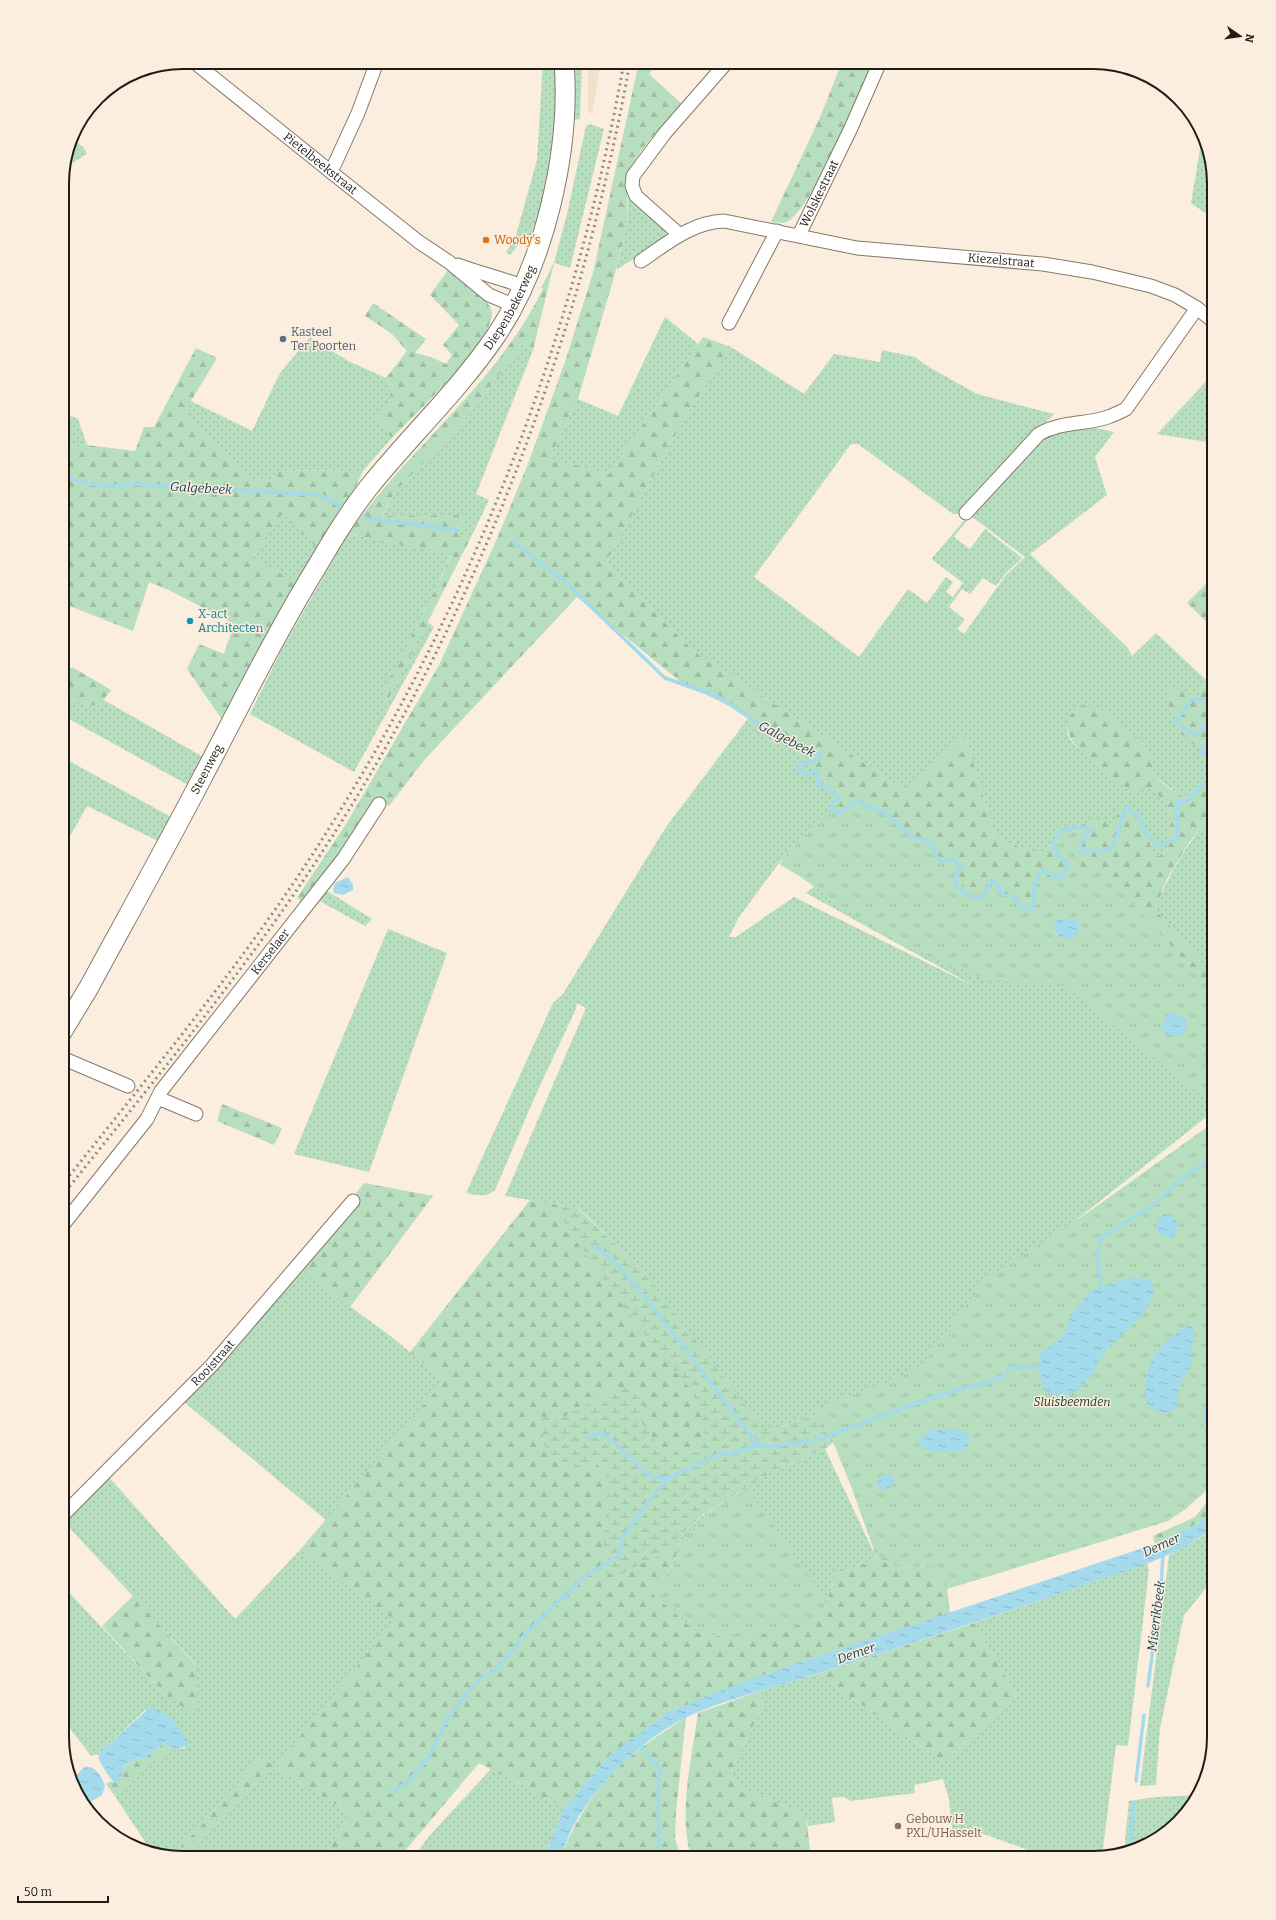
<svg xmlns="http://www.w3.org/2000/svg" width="1276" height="1920" font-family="Bitter,serif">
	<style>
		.built { fill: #f2e0cb }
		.grass { fill: url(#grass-dots) }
		.forest { fill: url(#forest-firs) }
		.wetland { fill: url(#wetland-marsh) }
		.park { fill: url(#park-tufts) }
		.garden { fill: #b7debe }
		.water { fill: url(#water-ripples) }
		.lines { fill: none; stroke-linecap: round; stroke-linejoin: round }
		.stream { stroke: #a3daec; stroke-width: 3.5 }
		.street-casing { stroke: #84796b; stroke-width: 15 }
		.secondary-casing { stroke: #84796b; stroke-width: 21 }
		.street { stroke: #fff; stroke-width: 13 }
		.secondary { stroke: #fff; stroke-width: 19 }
		.rail { stroke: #958c81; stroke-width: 3; stroke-dasharray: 2 4; stroke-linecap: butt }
		.food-dot { fill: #e8710a; stroke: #fbeedf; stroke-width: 1.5 }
		.service-dot { fill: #5c6f8a; stroke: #fbeedf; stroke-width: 1.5 }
		.culture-dot { fill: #0f9aa8; stroke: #fbeedf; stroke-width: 1.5 }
		.education-dot { fill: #8d6e63; stroke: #fbeedf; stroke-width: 1.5 }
		.labels { text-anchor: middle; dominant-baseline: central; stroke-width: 3; stroke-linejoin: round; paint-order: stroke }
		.street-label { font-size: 12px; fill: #201c16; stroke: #fbeedf }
		.food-label { font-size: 12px; fill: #c56008; stroke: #fbeedf; text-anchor: start }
		.service-label { font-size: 12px; fill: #4e5e75; stroke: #fbeedf; text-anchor: start }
		.culture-label { font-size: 12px; fill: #0d838f; stroke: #fbeedf; text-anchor: start }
		.park-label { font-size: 12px; font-style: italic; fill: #0a391b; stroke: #fbeedf }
		.education-label { font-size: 12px; fill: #785e54; stroke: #fbeedf; text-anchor: start }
		.water-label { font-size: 13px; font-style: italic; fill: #154452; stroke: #fbeedf }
		.rim { fill: none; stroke: #201c16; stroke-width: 2 }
	</style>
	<defs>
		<pattern id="grass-dots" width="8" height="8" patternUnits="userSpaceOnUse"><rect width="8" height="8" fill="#b7debe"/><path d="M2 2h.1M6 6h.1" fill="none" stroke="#9dbea3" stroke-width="1.8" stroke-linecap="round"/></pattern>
		<pattern id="forest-firs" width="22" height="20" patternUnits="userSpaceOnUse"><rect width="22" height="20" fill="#b7debe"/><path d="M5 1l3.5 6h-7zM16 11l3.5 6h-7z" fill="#9dbea3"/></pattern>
		<pattern id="wetland-marsh" width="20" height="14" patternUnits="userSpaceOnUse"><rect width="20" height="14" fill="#b7debe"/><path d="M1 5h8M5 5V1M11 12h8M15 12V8" fill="none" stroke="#9dbea3"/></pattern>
		<pattern id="park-tufts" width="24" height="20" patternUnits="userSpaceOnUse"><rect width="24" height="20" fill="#b7debe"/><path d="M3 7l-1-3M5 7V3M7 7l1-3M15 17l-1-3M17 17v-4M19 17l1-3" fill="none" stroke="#9dbea3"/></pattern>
		<pattern id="water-ripples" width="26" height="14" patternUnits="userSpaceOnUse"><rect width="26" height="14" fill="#a3daec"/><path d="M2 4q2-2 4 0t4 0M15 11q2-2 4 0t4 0" fill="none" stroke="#8cbaca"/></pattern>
	</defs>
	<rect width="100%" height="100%" fill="#fbeedf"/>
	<polygon class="built" points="588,62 601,62 592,115 588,109"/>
	<g class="grass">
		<polygon points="543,62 556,62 555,137 540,208 529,240 518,245 510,255 506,252 515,239 537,160"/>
		<polygon points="573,62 581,62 582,65 580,119 574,120"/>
		<polygon points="590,124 604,129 570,268 554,263 567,214 586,126"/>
		<polygon points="1202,137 1214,183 1214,219 1191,203"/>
		<polygon points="71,138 83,147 87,154 64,168"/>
		<polygon points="629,186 666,231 665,238 662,241 616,270 627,223"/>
		<polygon points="665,317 698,344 608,475 586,467 549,460 578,399 618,416"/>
		<path d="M 310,337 L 348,361 L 386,378 C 394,396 391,406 377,418 L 386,427 L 391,439 L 363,471 L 276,470 L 272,481 L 253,478 L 185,414 L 191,401 L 252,431 L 280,373 Z"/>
		<polygon points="522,345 533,350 476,494 489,500 470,539 459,534 465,515 382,517 395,492 465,419"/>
		<path d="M 731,347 L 804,394 L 834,354 L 880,362 L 882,350 L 915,357 L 927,366 L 977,394 L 1054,414 L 961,509 L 960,514 L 953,514 L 858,444 L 851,444 L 754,577 L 859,657 L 908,589 L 927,603 L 946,577 L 953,582 L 946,592 L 953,597 L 963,583 L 933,560 L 932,558 L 968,516 L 970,517 L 954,537 L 970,549 L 985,529 L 1022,558 L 1005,574 L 996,586 L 983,578 L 970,594 L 962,589 L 949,607 L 965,620 L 957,629 L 964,634 L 1006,575 L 1025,557 L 971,516 L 1041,440 L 1054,432 L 1086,426 L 1114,432 L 1095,457 L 1107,495 L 1030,554 L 1128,648 L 1132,656 L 1156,633 L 1206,680 L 1214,671 L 1214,685 L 1203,683 L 1199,698 L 1168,704 L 1173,712 L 1179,732 L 1203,752 L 1210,770 L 1210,779 L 1189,798 L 1184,798 L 1157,778 L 1153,769 L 1153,761 L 1144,744 L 1127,729 L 1101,710 L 1073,711 C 1070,717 1066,724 1067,731 C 1070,753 1122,779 1140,789 L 1149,788 C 1178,810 1171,816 1168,848 L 1159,856 L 1151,849 L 1150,836 L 1122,835 L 1071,829 L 1039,854 L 996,838 L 965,735 L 907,791 L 695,652 L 605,564 L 684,419 Z"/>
		<polygon points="1214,373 1214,443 1157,434"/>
		<polygon points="71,416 78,419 87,445 62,449 62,424 68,424"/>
		<polygon points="282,513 317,548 298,583 252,558"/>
		<polygon points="348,534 452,554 382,696 388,700 427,622 434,627 354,772 250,714 281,651"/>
		<polygon points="62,696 84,704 99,706 104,700 203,757 188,785 62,715"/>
		<path d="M 750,716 L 795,751 L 822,780 L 840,807 L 779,863 L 739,917 L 729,937 L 736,937 L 794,897 L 976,987 L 806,893 L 886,831 L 996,913 L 1214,996 L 1214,1111 L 995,1284 L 931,1374 L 766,1432 L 757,1429 L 641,1268 L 578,1208 L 505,1196 L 586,1008 L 577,1003 L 576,1009 L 536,1094 L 495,1190 C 486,1198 477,1195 466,1193 L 553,1003 L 563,994 L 666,827 Z"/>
		<polygon points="62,757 171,817 158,841 87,806 68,840 62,837"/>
		<path d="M 1214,810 L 1214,977 L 1155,909 C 1171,869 1188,844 1214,810 Z"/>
		<polygon points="324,889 372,919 365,926 316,899"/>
		<polygon points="388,929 447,953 369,1172 294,1154"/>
		<polygon points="299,1269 393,1338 444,1381 326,1520 184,1402 239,1342"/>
		<polygon points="825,1449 877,1559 836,1574 821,1619 742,1638 717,1636 696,1632 652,1593 665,1579 675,1559 682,1535 702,1516 770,1473"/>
		<path d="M 108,1476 L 235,1619 L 299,1551 L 396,1620 L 281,1760 L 277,1769 L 350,1813 L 323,1858 L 186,1858 L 265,1772 L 277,1769 L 260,1757 L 235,1787 L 225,1796 L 203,1824 L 171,1856 L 150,1849 L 114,1795 L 166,1751 L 185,1748 L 188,1740 C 178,1726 165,1707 145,1710 L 99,1753 L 100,1754 L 91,1756 L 62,1718 L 62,1585 L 166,1696 L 195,1663 L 64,1522 Z"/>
		<polygon points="1214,1527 1214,1594 1206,1588 1184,1615 1160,1728 1156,1785 1140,1786 1169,1555 1203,1536"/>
		<polygon points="1147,1563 1149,1570 1128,1746 1116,1745 1102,1856 1093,1858 1042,1858 1042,1855 967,1828 953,1837 949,1799 943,1779 914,1785 915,1793 851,1801 844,1797 832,1798 835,1822 808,1826 806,1815 752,1792 734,1781 732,1772 738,1755 763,1707 760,1691 818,1674 944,1763 1017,1695 974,1623"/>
		<polygon points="491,1769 564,1808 549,1843 546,1858 413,1858 430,1835"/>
		<polygon points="1198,1795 1153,1842 1124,1850 1129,1801 1156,1797"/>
	</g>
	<g class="forest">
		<path d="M 639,62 L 658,62 L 649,74 L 682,104 C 664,126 636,149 628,177 L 627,223 L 614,277 L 578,399 L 549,460 L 586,467 L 608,475 L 703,337 L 731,347 L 684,419 L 605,564 L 695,652 L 907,791 L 965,735 L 996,838 L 1039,854 L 1071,829 L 1103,817 L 1116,829 L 1113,825 C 1117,807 1131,802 1142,819 C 1148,828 1150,838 1151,849 L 1159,856 L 1168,848 C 1171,816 1178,810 1149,788 L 1132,792 C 1114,778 1044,737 1075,710 C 1082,703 1092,706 1100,710 C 1117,718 1147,742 1153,760 C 1154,766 1153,772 1157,778 C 1161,784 1177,792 1184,798 L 1189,798 L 1210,779 L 1210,770 L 1203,752 L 1179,732 L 1173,712 L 1168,704 L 1166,695 L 1170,689 L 1178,688 L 1199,698 L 1203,683 L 1214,685 L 1214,810 L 1188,844 L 1167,879 L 1155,909 L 1214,977 L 1214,996 L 996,913 L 886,831 L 811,883 L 779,864 L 840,807 L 822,780 L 795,751 L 750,716 L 682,683 L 577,597 L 425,759 L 389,806 L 378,799 L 366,818 L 304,903 L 297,898 L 346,824 L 439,665 L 496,541 L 528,464 L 565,362 L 593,273 Z"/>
		<path d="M 842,62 L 873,62 C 860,91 811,216 784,223 C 780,223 775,222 771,222 L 821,115 Z"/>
		<path d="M 554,263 L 533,350 L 522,345 L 465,419 L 395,492 L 382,516 L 465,515 L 459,534 L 470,539 L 388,700 L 381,696 L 452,555 L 348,534 C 366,509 386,485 407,462 C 458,407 510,356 543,289 L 541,288 Z"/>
		<path d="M 448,270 C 460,280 486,296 491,309 C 502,334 409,420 391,439 L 386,427 L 377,418 C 391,406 394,396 386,378 L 407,351 L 391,333 L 365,316 L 373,303 L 426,339 L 415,353 L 431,357 L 446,364 L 452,355 L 443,345 L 459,325 L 430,295 Z"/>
		<polygon points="196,348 217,358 191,401 185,414 253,478 272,481 276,470 363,471 355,488 317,548 282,514 252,558 298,583 223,721 187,669 199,644 224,654 234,624 169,590 149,582 133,631 62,603 62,449 87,445 135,451 144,427 154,427"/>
		<polygon points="62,412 71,416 68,424 62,424"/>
		<polygon points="1214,576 1214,629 1187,603"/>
		<polygon points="67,668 74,668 111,690 99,706 84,704 62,696 62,669"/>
		<polygon points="222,1104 282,1128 274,1145 217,1121"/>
		<polygon points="364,1183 433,1196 350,1307 299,1269"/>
		<polygon points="530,1200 577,1208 628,1262 767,1475 702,1515 682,1535 675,1559 665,1579 652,1593 696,1632 717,1636 742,1638 821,1619 836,1574 877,1559 901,1568 929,1566 947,1589 950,1613 768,1673 610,1755 564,1808 479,1763 399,1858 323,1858 350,1813 277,1769 265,1772 186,1858 171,1856 203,1824 225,1796 235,1787 260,1757 277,1768 281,1760 395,1620 299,1551 444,1381 410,1352"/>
		<polygon points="1214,1493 1214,1510 1207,1519 1155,1544 1153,1536 1195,1517"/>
		<polygon points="133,1596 195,1664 198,1705 189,1711 166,1696 102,1626"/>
		<polygon points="974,1623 1017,1695 944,1763 818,1674"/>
		<path d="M 760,1691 L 763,1707 L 738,1755 L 732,1772 L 734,1781 L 752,1792 L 806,1815 L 811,1858 L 692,1858 C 677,1817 692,1757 698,1713 Z"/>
		<path d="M 686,1717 L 676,1812 L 675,1839 L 681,1858 L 562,1858 C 565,1844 572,1831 579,1819 C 608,1768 639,1748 686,1717 Z"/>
		<polygon points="164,1743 174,1750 166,1752 114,1795 106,1784 111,1781 115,1783 124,1765 137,1759 145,1758"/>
	</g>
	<polygon class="wetland" points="563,1206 577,1208 641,1268 766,1432 931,1374 1203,1493 1187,1508 1168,1521 947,1589 929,1566 901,1568 877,1559 835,1441 825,1449 770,1473 702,1515 659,1555 620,1575 605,1574 608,1559 603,1542 608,1519 609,1492 607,1473 595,1463 567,1468 555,1462 543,1443 542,1417 565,1416 611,1391 630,1387 639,1396 646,1410 641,1421 664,1453 688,1456 702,1448 705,1430 700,1408 689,1387 657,1351 568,1231 561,1212"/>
	<g class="park">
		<path d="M 860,804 L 879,810 L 897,826 L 915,836 L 930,840 C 936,846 934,855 942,859 C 946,861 950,860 955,862 L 961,881 L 969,893 L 975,894 L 980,891 L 985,879 L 989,878 L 995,883 L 1002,895 L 1014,896 L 1022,904 L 1030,901 L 1032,882 L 1036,875 L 1054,882 L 1061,875 L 1065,863 L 1059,859 L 1054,851 C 1059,834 1065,825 1084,832 L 1075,853 L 1075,860 L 1083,868 L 1102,868 L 1214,994 L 1214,1106 L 1064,986 L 987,980 L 907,947 L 845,910 L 781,862 L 819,819 L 823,822 L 830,811 L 836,813 L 848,806 Z"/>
		<path d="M 1214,1122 L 1214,1475 L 1210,1484 L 1203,1494 L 1168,1518 L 1113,1538 L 948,1588 L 931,1564 C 915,1566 899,1573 888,1557 L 880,1558 L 831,1437 L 821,1429 L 814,1410 L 909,1373 L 926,1363 L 930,1353 L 986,1279 L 1090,1211 Z"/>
		<path d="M 748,1489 L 825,1598 L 823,1618 C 787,1627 733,1649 698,1629 C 682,1620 669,1605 656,1593 L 676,1560 L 684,1536 L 704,1517 L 736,1498 Z"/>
	</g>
	<polygon class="garden" points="62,603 71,606 62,623"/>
	<g class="water">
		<polygon points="348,877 353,885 353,890 343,895 334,893 333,889 335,883"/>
		<path d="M 1068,919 L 1075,919 L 1080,927 L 1078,932 L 1071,940 C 1061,939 1058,935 1052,927 L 1058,920 Z"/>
		<path d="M 1168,1014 C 1177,1014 1182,1014 1187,1021 L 1185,1032 L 1179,1036 L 1167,1035 L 1160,1029 Z"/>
		<polygon points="1209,1045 1214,1045 1214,1072 1206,1070 1204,1055"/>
		<polygon points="1214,1188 1214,1208 1208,1201 1211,1189"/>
		<polygon points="1165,1214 1174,1218 1177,1223 1176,1234 1172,1238 1166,1237 1156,1230 1159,1218"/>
		<path d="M 1135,1277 L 1151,1281 L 1154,1290 L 1153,1297 L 1143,1314 L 1104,1352 L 1091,1376 L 1079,1389 L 1070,1394 L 1056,1396 L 1044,1391 C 1039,1378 1039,1367 1040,1354 L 1062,1338 L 1072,1314 L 1089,1293 L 1097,1288 L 1113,1284 Z"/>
		<path d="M 1188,1325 L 1194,1328 L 1191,1367 L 1183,1378 L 1179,1391 L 1177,1406 L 1169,1413 L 1158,1412 L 1147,1404 C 1140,1367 1158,1344 1188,1325 Z"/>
		<path d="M 953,1428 L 964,1432 L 971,1437 L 965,1450 C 946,1451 934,1458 917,1443 L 929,1431 Z"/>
		<polygon points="891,1474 895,1480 888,1490 881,1490 876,1484 881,1475"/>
		<path d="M 1214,1510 L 1214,1527 C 1177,1557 1131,1569 1087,1584 C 998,1615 909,1644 820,1673 C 777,1687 728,1698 687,1717 C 639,1740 572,1804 562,1858 L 546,1858 L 549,1843 L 564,1808 L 610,1755 L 667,1713 L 722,1690 L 768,1673 L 1155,1544 L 1207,1519 Z"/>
		<path d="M 149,1708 C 167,1710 179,1726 188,1740 L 187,1746 L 174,1750 L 164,1743 L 162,1745 L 145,1758 L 137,1759 L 124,1765 L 120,1780 L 115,1783 C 110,1780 101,1764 98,1757 L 100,1754 L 99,1753 Z"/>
		<path d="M 84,1767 C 96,1765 101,1776 105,1786 L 102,1795 L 85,1805 L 78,1797 L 73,1779 Z"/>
	</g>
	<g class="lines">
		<g class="stream">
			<path d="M 62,474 C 81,485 110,488 131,484 L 321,495 L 339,506"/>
			<polyline points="364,518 458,530"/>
			<polyline points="513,542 563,580 665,678 719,697 772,733 790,739 819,754 820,759 810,763 800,763 798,769 807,775 815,770 817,772 818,784 836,793 838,799 833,803 830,810 840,813 857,799 865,806 886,813 912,837 933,842 935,854 942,862 950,859 961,864 955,877 956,886 969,896 982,897 992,881 999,886 1001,893 1006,896 1013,896 1021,908 1031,909 1034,902 1033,887 1042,870 1061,880 1068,864 1056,854 1054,841 1062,830 1086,827 1090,831 1081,842 1080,852 1107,850 1113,847 1126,807 1140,817 1146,833 1156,846 1178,839 1177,802 1187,801 1203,783 1214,790"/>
			<polyline points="1214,724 1209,722 1197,735 1184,729 1176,721 1191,700 1213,700 1214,702"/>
			<polyline points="1214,754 1200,754 1206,742 1214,735"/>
			<polyline points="595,1246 612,1259 650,1303 758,1445 768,1447 819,1439 942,1394 989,1382 1002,1377 1011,1367 1039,1367"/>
			<polyline points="1101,1287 1098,1262 1099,1239 1150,1207 1184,1177 1214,1156"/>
			<polyline points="588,1437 603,1433 652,1478 669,1478"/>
			<path d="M 1214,1437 C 1199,1426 1205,1407 1214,1393"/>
			<polyline points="1148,1686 1161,1586 1163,1554"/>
			<polyline points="639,1745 660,1769 658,1790 659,1858"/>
			<polyline points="1136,1781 1144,1715"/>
			<polyline points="390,1792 407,1783 429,1757 447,1719 469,1691 482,1678 496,1669 530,1629 587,1575 618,1557 623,1537 654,1494 669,1478 717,1455 737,1452 758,1445"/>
			<polyline points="1130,1848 1134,1803"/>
		</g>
		<defs>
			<g id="street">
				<path id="s1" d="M 194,62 L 331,172 L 419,242 L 449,262 L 489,295 L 513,305"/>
				<polyline points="331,172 358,113 377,62"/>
				<polyline points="680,235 636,196 632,186 633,176 665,133 727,62"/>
				<path id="s2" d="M 799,235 L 851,128 L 880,62"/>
				<path id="s3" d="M 641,261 C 666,244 692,222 724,221 L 857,248 L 1043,264 L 1092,272 L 1151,286 L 1175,295 L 1197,308 L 1214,322"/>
				<path d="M 458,265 C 479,273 501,278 522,286"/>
				<polyline points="729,323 777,231"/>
				<path d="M 966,513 L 1039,434 C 1061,421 1085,425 1108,417 C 1114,415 1120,412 1126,409 L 1197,308"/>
				<polyline points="62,1058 128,1086"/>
				<polyline points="158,1098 196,1114"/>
				<path id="s4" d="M 62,1226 L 147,1119 L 161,1091 L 344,858 L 379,804"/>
				<path id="s5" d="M 62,1516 L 212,1365 L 353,1201"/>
			</g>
			<g id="secondary">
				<path id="s6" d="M 62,1032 L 88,989 C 126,919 165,849 202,778 C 240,706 276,633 319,563 C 334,537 350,511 369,487 C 410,436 458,391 495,337 C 545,264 571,149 564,62"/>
			</g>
		</defs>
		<use href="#street" class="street-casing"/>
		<use href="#secondary" class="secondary-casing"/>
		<use href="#street" class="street"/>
		<use href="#secondary" class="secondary"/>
		<g class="rail">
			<path d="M 62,1185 C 139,1088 218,993 288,891 C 456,645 572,355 624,62"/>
			<path d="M 62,1196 C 141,1097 222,999 294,894 C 465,646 577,358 630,62"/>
		</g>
	</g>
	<circle class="food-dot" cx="486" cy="240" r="4"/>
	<circle class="service-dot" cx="283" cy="339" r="4"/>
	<circle class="culture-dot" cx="190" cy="621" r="4"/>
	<circle class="education-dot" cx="898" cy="1826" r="4"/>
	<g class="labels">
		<g class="street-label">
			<text stroke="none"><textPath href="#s1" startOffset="162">Pietelbeekstraat</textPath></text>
			<text stroke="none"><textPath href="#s2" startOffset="46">Wolskestraat</textPath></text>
			<text stroke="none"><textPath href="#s3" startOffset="374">Kiezelstraat</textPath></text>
			<text stroke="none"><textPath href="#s6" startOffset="855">Diepenbekerweg</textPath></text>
			<text stroke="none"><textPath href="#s6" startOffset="300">Steenweg</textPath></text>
			<text stroke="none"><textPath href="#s4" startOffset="345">Kerselaer</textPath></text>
			<text stroke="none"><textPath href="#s5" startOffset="215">Rooistraat</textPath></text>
		</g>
		<g class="food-label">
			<text x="494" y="240">Woody's</text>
		</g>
		<g class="service-label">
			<text x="291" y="332">Kasteel<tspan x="291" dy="14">Ter Poorten</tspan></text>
		</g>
		<g class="culture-label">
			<text x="198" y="614">X-act<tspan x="198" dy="14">Architecten</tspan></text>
		</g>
		<g class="park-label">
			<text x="1072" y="1402">Sluisbeemden</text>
		</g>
		<g class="education-label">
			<text x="906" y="1819">Gebouw H<tspan x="906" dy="14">PXL/UHasselt</tspan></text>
		</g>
		<g class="water-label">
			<text transform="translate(201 488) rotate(3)">Galgebeek</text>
			<text transform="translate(787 739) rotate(28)">Galgebeek</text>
			<text transform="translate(1161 1545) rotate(-24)">Demer</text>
			<text transform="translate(1156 1616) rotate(-83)">Miserikbeek</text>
			<text transform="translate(856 1653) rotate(-19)">Demer</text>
		</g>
	</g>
	<path d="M0 0H1276V1920H0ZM183 69H1093A114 114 0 0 1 1207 183V1737A114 114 0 0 1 1093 1851H183A114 114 0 0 1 69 1737V183A114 114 0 0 1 183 69Z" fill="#fbeedf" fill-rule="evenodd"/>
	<path class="rim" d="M183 69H1093A114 114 0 0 1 1207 183V1737A114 114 0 0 1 1093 1851H183A114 114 0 0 1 69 1737V183A114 114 0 0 1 183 69Z"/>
	<g transform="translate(1240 36) rotate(103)" stroke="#fbeedf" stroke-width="3" paint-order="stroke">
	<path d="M0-3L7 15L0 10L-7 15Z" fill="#201c16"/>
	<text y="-6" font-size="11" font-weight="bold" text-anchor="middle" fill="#201c16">N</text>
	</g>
	<path d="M18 1896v6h90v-6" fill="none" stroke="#201c16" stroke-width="2"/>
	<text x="24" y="1896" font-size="12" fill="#201c16" stroke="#fbeedf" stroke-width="3" paint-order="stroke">50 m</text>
</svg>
